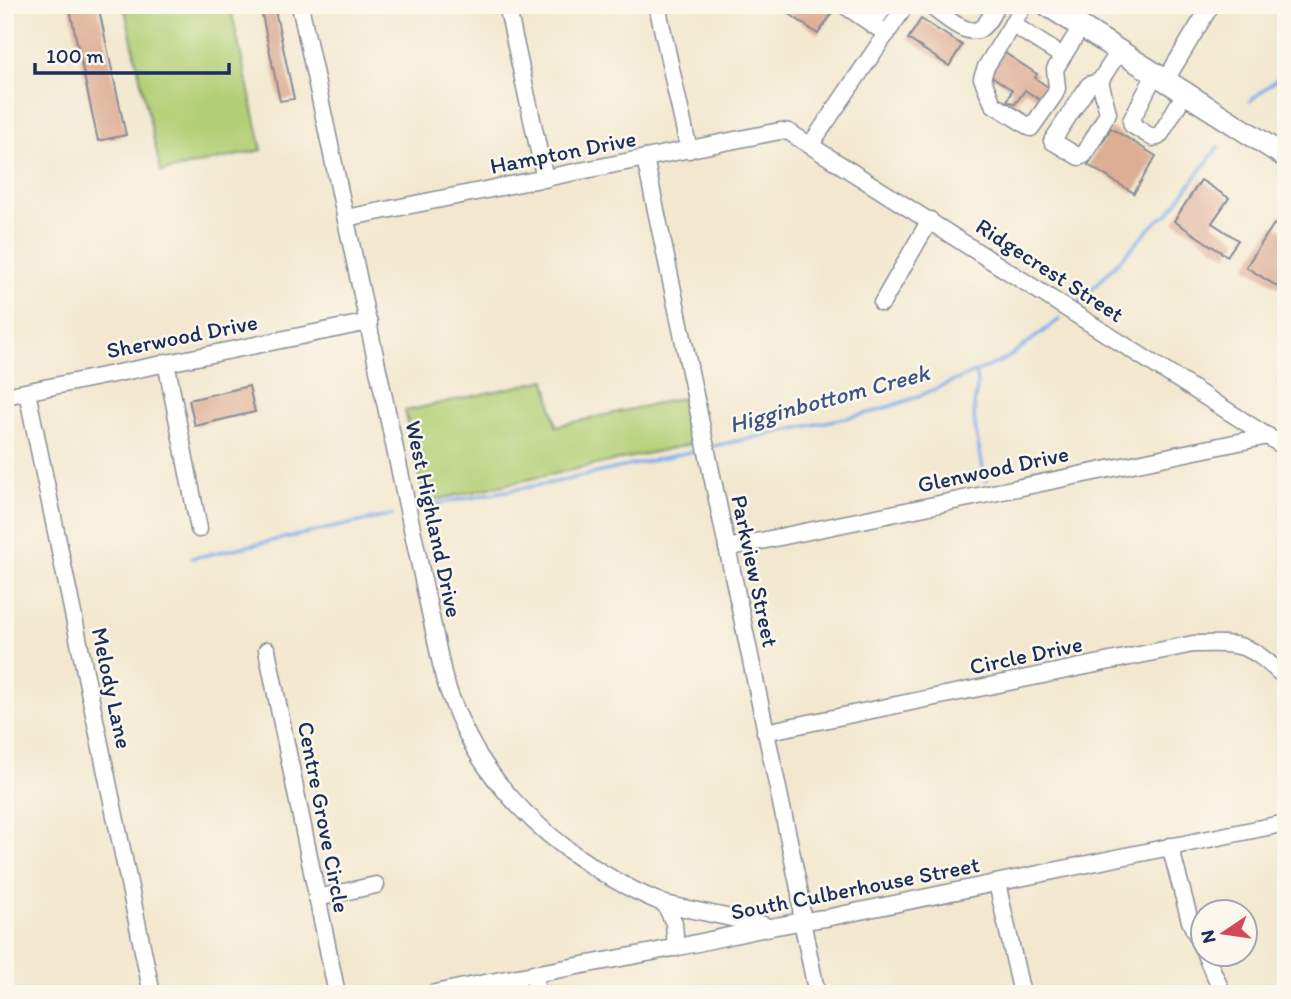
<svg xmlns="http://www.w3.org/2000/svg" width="1291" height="999" font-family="Itim,sans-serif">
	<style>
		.green { fill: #b2cf76; stroke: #667f6a; stroke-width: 2 }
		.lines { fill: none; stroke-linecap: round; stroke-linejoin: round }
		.stream { stroke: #7eafe9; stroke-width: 3.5 }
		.building { fill: #ddae94 }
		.minor-casing { stroke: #878c96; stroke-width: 19 }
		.major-casing { stroke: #878c96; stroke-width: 24 }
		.path { stroke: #878c96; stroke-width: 2.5; stroke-dasharray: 5 5; stroke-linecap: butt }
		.minor { stroke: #fff; stroke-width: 16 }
		.major { stroke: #fff; stroke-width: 21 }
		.labels { text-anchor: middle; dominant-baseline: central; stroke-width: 5; stroke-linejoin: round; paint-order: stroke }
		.street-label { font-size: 23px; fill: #1b2f5e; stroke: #fbf7ec }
		.water-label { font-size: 24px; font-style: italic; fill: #395588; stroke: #fbf7ec }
	</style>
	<rect width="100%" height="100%" fill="#fbf7ec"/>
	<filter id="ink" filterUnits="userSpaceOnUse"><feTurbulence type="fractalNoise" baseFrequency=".0143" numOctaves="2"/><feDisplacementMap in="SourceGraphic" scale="14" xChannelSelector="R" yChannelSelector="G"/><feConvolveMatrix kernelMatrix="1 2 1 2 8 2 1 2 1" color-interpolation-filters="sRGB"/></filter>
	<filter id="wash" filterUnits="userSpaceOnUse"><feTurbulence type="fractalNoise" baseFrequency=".00686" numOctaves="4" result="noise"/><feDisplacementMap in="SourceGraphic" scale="28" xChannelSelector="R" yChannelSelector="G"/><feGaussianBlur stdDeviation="1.57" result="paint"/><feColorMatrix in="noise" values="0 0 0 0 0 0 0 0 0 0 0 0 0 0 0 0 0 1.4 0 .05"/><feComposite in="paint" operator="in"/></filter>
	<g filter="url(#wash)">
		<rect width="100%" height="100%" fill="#f3e8cf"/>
		<g class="green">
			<polygon points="124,5 230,5 262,150 161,172"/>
			<polygon points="546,380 556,426 681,398 692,444 425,502 405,411"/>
		</g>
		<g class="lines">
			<g class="stream">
				<polyline points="1250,101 1278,78 1286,75"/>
				<polyline points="1079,303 1158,220 1168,214 1219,146"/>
				<path d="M 975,372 C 980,388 974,394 974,410 C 974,433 981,458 986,481"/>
				<polyline points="714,446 873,412 909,400 1006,359 1060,319"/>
				<polyline points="422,508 451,501 556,482 694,451"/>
				<polyline points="192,558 392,515"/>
			</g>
		</g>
		<g id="blocks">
			<g class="building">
				<polygon points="69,5 98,5 126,135 98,141"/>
				<polygon points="260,5 274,5 294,99 280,101"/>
				<polygon points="777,5 830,5 835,9 818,34"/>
				<polygon points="921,19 962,45 949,66 908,39"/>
				<polygon points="1002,51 1037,74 1035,78 1051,89 1043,102 1025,90 1015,104 1007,101 1012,90 987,73"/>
				<polygon points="1111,128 1156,156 1134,193 1088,165"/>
				<polygon points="1201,180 1229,198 1212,223 1238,240 1227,256 1174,221"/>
				<polygon points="1274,224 1286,232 1286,292 1246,267"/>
				<polygon points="249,386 255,412 195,426 189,400"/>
			</g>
		</g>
	</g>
	<g filter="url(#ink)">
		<use href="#blocks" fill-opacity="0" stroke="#878c96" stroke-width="2"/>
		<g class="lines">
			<defs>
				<g id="minor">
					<path d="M 300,5 L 444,678 C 454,708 466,738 485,765 C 528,827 595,876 665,904 L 674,923 L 676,948"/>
					<polyline points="507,5 545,179"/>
					<polyline points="657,5 689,150"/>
					<polyline points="844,5 887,34"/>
					<path d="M 929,5 C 941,13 965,37 980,29 C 988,24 993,12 997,5"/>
					<polyline points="1024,5 986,67 982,78 993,104 1031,128 1055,94 1057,88 1055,69 1081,27"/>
					<polyline points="1012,24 1062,56"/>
					<polyline points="872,25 885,5"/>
					<polyline points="1155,74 1131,121 1132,125 1153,138 1158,137 1162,132 1185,93"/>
					<polyline points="1100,81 1108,113 1084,155 1079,157 1052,141 1089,85 1100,81 1119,51"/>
					<polyline points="1165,81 1211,5"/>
					<polyline points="811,144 906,5"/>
					<polyline points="645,158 800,893 802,921 817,994"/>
					<polyline points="346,218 780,131 789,132 1286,448"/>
					<polyline points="882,303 930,220"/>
					<polyline points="166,362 199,529"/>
					<polyline points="27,392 152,994"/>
					<polyline points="5,396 369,322"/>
					<polyline points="727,548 1268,436"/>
					<polyline points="267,650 337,994"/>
					<path d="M 765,732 L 1193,644 C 1245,643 1247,643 1286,678"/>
					<polyline points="1170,846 1190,921 1204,951"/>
					<polyline points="997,883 1022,994"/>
					<polyline points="317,898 376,885"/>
					<polyline points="665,904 764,925"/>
					<polyline points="1205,954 1223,994"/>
					<polyline points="533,973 538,994"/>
					<path d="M 431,994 C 512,977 593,964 673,948 C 726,938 772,924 826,918 L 1286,823"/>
				</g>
				<polyline id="major" points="1047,5 1286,157"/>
			</defs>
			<use href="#minor" class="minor-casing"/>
			<use href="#major" class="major-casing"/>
			<polyline class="path" points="514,994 525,992"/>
			<use href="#minor" class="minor"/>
			<use href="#major" class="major"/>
		</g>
	</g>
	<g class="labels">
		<g class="street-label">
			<text transform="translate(563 152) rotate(-11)">Hampton Drive</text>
			<text transform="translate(1050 270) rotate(33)">Ridgecrest Street</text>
			<text transform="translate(182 336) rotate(-11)">Sherwood Drive</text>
			<text transform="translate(993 469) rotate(-12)">Glenwood Drive</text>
			<text transform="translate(434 519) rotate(78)">West Highland Drive</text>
			<text transform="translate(755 571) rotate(78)">Parkview Street</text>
			<text transform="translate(1026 655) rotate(-12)">Circle Drive</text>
			<text transform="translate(112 688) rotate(78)">Melody Lane</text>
			<text transform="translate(324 817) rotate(79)">Centre Grove Circle</text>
			<text transform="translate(855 888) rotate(-11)">South Culberhouse Street</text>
		</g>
		<g class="water-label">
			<text transform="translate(829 398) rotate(-15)">Higginbottom Creek</text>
		</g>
	</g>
	<rect width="1291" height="999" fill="none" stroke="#fbf7ec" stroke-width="28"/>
	<g transform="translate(1224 933) rotate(257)"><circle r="33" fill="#fbf7ec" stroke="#a1a7b3" stroke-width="2"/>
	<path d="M0-5L12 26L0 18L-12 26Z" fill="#d1495b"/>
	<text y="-10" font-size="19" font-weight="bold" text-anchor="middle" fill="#1b2f5e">N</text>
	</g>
	<path d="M35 63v10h194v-10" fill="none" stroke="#1b2f5e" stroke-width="3.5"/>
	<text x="46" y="63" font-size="21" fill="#1b2f5e" stroke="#fbf7ec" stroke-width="5" paint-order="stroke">100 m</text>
</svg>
